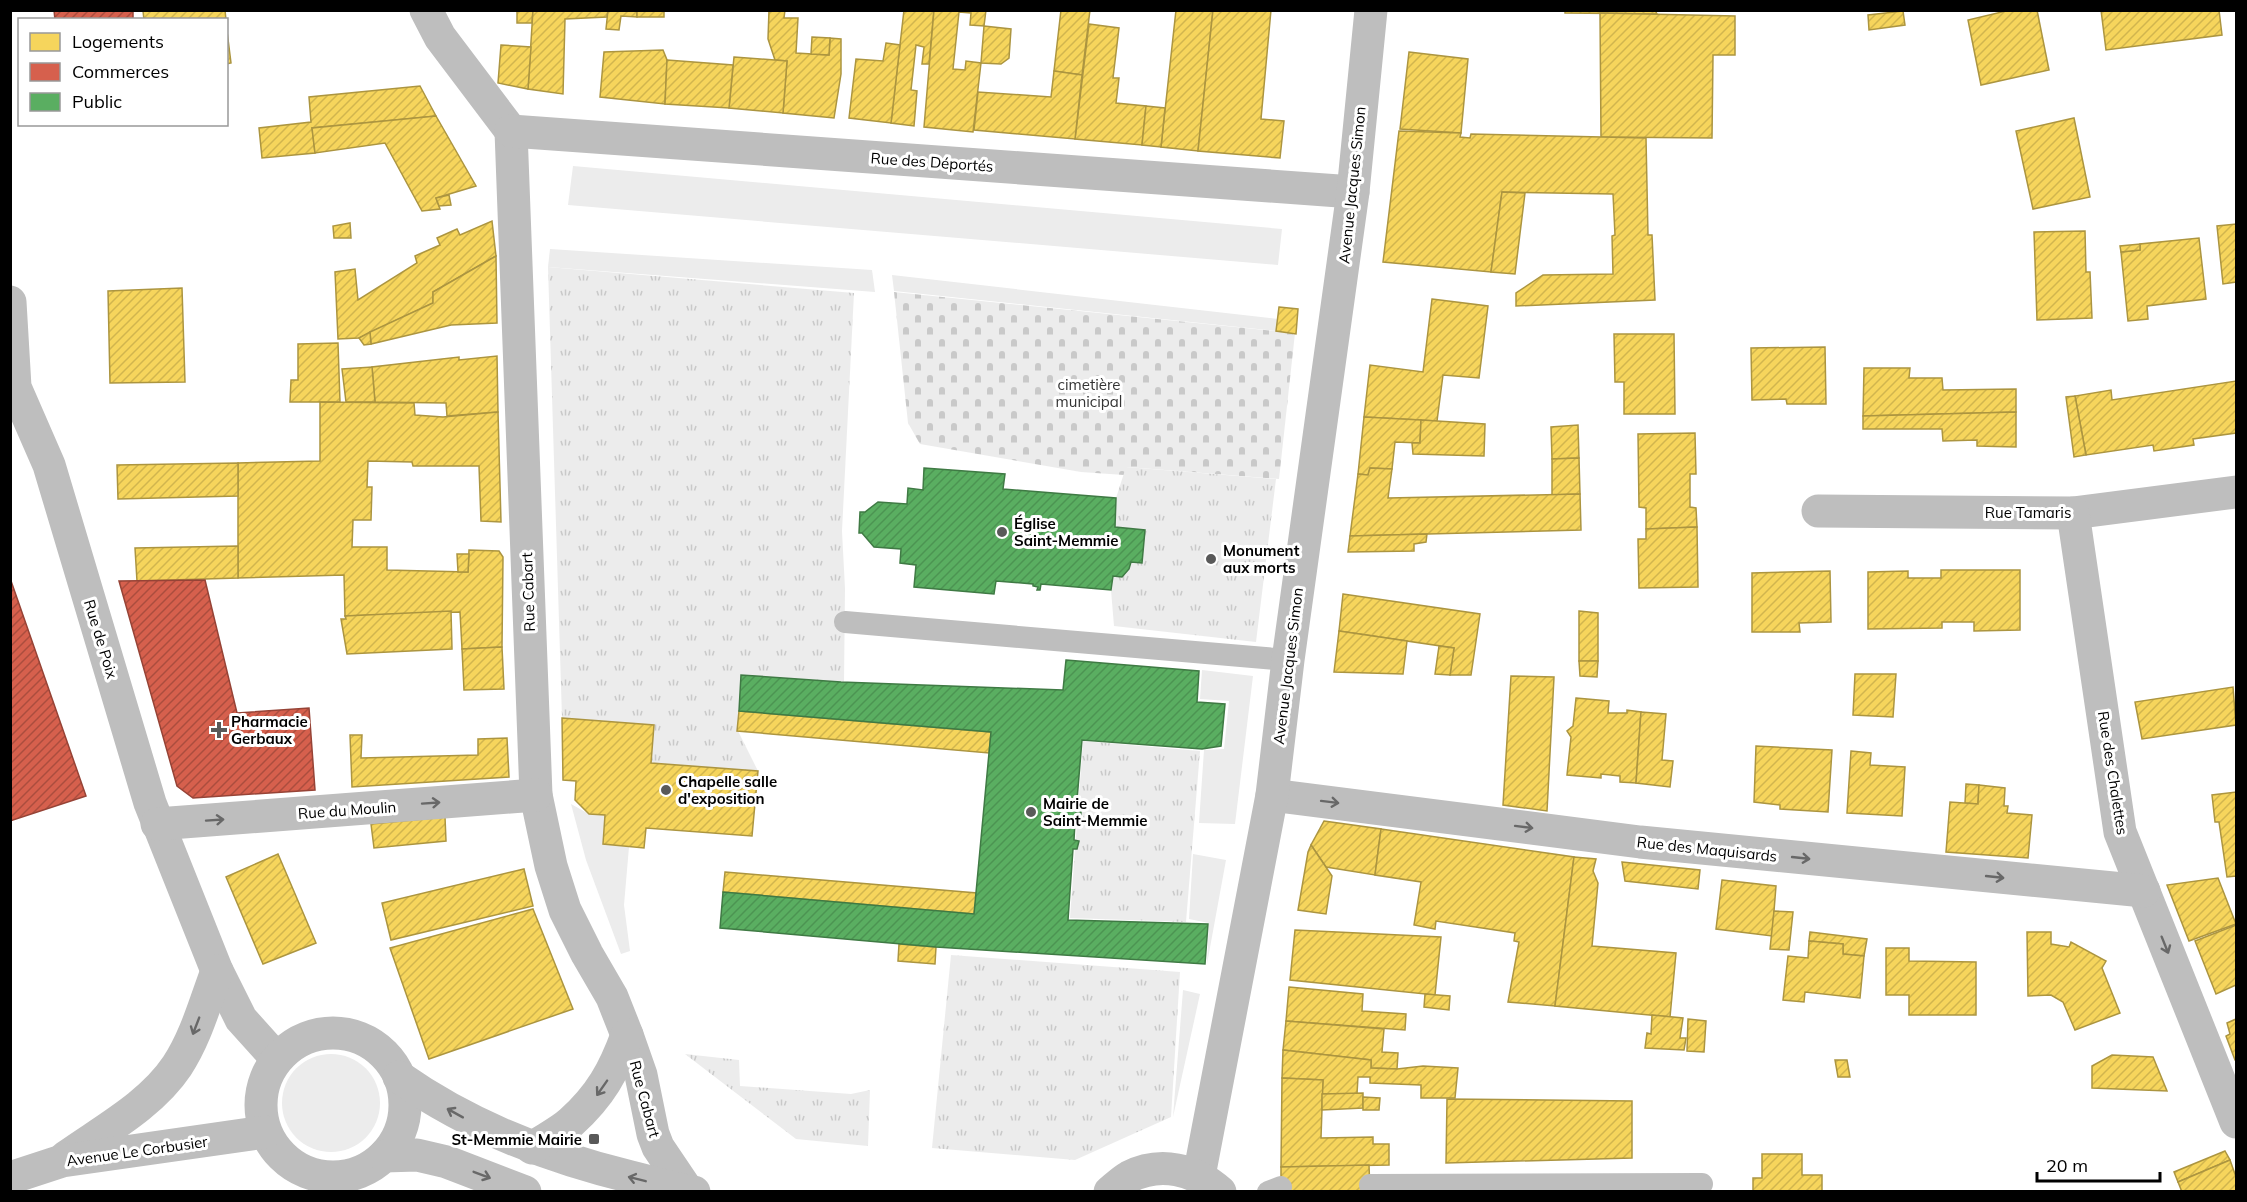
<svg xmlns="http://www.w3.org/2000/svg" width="2247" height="1202" font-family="Mulish,sans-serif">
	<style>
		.green { fill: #ececec }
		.cemetery { fill: url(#cemetery-stones) }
		.park { fill: url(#park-tufts) }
		.homes { fill: url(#homes-hatch); stroke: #ac9540; stroke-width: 1.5 }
		.shops { fill: url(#shops-hatch); stroke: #964336; stroke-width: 1.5 }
		.public { fill: url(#public-hatch); stroke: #3f7a44; stroke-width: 1.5 }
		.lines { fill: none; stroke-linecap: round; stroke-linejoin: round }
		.lane { stroke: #bebebe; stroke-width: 22 }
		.street { stroke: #bebebe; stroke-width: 33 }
		.oneway { stroke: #686868 }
		.poi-dot { fill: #595959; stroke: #fff; stroke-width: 2 }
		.labels { text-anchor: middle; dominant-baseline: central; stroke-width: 6; stroke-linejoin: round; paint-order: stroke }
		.street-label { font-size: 15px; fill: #000; stroke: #fff }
		.park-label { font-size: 15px; fill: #333; stroke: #fff }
		.poi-label { font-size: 15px; font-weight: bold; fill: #000; stroke: #fff; text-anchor: start }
	</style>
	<defs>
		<pattern id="cemetery-stones" width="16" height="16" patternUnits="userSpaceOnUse" patternTransform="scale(1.5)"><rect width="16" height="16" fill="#ececec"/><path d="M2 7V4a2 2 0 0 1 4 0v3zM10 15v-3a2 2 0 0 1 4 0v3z" fill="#c9c9c9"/></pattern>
		<pattern id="park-tufts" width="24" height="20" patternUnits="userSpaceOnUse" patternTransform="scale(1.5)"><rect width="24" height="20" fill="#ececec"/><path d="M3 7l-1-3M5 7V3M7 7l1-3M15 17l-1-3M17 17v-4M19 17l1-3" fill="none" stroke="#c9c9c9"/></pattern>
		<pattern id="homes-hatch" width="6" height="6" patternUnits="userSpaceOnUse" patternTransform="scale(1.5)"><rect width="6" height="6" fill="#f6d55c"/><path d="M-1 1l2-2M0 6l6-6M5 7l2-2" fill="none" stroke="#d1b54e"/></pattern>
		<pattern id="shops-hatch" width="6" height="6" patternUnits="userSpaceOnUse" patternTransform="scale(1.5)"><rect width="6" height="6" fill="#d6604d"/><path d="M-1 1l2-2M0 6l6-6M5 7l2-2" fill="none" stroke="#ab4d3e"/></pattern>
		<pattern id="public-hatch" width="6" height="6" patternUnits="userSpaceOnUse" patternTransform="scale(1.5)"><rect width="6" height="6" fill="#5aae61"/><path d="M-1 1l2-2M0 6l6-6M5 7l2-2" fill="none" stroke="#4c9452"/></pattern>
	</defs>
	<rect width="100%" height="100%" fill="#fff"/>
	<g class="green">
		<polygon points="573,166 1282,229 1278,265 568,205"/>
		<polygon points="550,249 872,270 875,292 548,267"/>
		<polygon points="892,275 1278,319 1276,331 894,291"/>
		<polygon points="1202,670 1253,676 1235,824 1199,823 1204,750 1224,749 1229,701 1200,699"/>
		<polygon points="571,804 589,814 605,815 603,844 629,847 624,905 630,951 621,954 586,860"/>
		<polygon points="1193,854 1226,860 1207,964 1209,923 1189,919"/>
		<polygon points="1183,990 1200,994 1173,1117"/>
		<circle cx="331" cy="1103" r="49"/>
	</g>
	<polygon class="cemetery" points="894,292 1295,333 1279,479 1127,467 1124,475 1081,472 920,444 908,423"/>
	<g class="park">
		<polygon points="548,267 854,293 842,531 845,589 844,682 741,675 738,731 758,771 651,763 653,725 562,718"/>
		<polygon points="1126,467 1276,479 1256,642 1114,626 1111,590 1113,576 1122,577 1129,569 1131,562 1142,562 1145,530 1115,527 1116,498"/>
		<polygon points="1083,741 1200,751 1186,922 1070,918"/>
		<polygon points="951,955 1180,972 1171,1117 1075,1160 932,1148"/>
		<polygon points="685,1054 739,1060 740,1086 851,1094 870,1090 868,1146 796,1139"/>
	</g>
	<g class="homes">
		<polygon points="225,10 226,20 144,20 143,11"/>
		<polygon points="517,10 533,10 532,23 517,23"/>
		<polygon points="533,10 608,10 607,17 565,19 563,94 528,89"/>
		<polygon points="608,10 637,10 637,17 621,16 619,30 606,29"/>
		<rect x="637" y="10" width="27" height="7"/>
		<polygon points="769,10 785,10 784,18 798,18 796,53 829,55 830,38 841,39 841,74 834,118 783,113 787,61 775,60 768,39"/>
		<polygon points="904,10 934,10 929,64 922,64 924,47 916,45 911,90 917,91 914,126 891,123"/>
		<polygon points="934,10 986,10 984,26 970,25 971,13 959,12 953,69 965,70 966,61 981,63 973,132 924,127"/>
		<polygon points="1061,10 1090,10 1082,75 1054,71"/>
		<polygon points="1176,10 1213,10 1198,151 1161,147"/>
		<polygon points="1213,10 1271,10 1261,119 1284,121 1280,158 1198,151"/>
		<polygon points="1565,10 1655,10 1657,14 1565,13"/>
		<polygon points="2010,10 2037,10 2049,70 1981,85 1968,20"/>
		<polygon points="2101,10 2219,10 2222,35 2106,50"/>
		<polygon points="1903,11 1905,25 1869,30 1868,15"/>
		<polygon points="1600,13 1735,16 1735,55 1713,55 1712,138 1601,137"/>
		<polygon points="226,23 231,63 226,64"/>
		<polygon points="1089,24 1119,28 1113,78 1119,78 1116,103 1146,106 1142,145 1075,139"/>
		<polygon points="984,26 1011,29 1009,58 1001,64 981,63"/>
		<polygon points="812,37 830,38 829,55 811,54"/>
		<polygon points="886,43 900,45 891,123 849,118 856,59 883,61"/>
		<polygon points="501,45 531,47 528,89 498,83"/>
		<polygon points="663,50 667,60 665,104 600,97 604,52"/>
		<polygon points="1409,52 1468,59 1461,133 1400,129"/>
		<polygon points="734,57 787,61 783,113 729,108"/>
		<polygon points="667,60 733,65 729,108 665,104"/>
		<polygon points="1054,71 1082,75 1075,139 974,130 978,92 1051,97"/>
		<polygon points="420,86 436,116 312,128 315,153 262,158 259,128 311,122 309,97"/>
		<polygon points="1146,106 1165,108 1161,147 1142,145"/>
		<polygon points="436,116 476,186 436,198 440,209 422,211 385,143 315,153 312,128"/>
		<polygon points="2074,118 2090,197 2033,209 2016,131"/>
		<polygon points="1399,131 1461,133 1460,137 1470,138 1471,134 1646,138 1648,235 1652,235 1655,300 1516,306 1516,293 1543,275 1613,274 1612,236 1615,235 1613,194 1502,192 1491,272 1383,262"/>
		<polygon points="1502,192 1525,193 1515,274 1491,272"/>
		<polygon points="449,195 451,205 439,206 436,198"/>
		<polygon points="492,221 496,256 433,292 433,303 359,338 338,339 335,272 355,269 358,300 417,263 415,256 440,245 437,238 457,229 460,235"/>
		<polygon points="350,223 351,238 334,238 333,226"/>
		<polygon points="2236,224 2236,282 2223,284 2217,226"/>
		<polygon points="2085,231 2086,272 2090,272 2092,318 2037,320 2034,232"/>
		<polygon points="2199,238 2206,299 2147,306 2148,319 2128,321 2121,252 2140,250 2140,244"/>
		<polygon points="2140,244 2140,250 2121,252 2120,246"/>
		<polygon points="496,256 497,323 451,325 371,344 370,332 433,303 433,292"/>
		<polygon points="182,288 185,382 110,383 108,291"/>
		<polygon points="1432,299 1488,306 1479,378 1443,375 1437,421 1364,417 1370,365 1423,372"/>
		<polygon points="1279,307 1298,309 1296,334 1276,331"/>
		<polygon points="370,332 371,344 364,345 359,338"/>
		<polygon points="1614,334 1674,334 1675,414 1624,414 1624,382 1615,382"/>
		<polygon points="338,343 340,402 290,402 291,380 298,380 298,344"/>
		<polygon points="1825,347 1826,404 1787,404 1786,399 1752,400 1751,348"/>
		<polygon points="497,356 498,412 447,416 446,403 375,402 372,367 459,357 459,360"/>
		<polygon points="372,367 375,402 346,402 342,369"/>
		<polygon points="1864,368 1910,368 1909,378 1942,378 1943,390 2016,389 2016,412 1863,416"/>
		<polygon points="2236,381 2236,433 2193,439 2194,445 2154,451 2153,445 2086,455 2075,396 2111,390 2112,400"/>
		<polygon points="2075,396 2086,455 2074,457 2066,397"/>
		<polygon points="320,402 414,403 415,415 443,417 498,412 501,522 481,521 479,466 413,466 412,462 368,461 367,487 372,487 371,520 353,520 352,547 387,547 387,570 468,572 469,550 499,551 503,557 502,647 462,649 460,612 345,616 344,575 238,578 238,463 320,461"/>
		<polygon points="2016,412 2016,447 1977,446 1977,440 1943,441 1942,429 1863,429 1863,416"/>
		<polygon points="1364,417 1421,420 1420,443 1395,442 1392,469 1370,468 1368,475 1358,474"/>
		<polygon points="1421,420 1485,424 1484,456 1413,454 1412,443 1420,443"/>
		<polygon points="1578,425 1579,458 1552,459 1551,427"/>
		<polygon points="1695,433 1696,474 1690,474 1690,507 1696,508 1697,527 1646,529 1646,508 1639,507 1638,434"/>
		<polygon points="1579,458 1580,494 1552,495 1552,459"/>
		<polygon points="238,463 238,496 118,499 117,465"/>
		<polygon points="1370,468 1392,469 1388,498 1580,494 1581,530 1350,536 1358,474 1368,475"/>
		<polygon points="1697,527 1698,587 1639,588 1638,539 1646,539 1646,529"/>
		<polygon points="1427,534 1426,542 1414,544 1414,551 1348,552 1350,536"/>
		<polygon points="238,546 238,578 137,581 135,548"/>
		<polygon points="457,554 469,554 468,572 458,572"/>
		<polygon points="1941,570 2020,570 2020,630 1974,631 1974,622 1942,622 1942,628 1868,629 1868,572 1908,571 1908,578 1941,578"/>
		<polygon points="1830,571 1831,622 1799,623 1800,632 1752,632 1752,573"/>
		<polygon points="1343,594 1480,614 1471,675 1450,675 1454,648 1339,631"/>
		<polygon points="451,611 452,649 347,654 341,619 346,619 345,616"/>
		<polygon points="1579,611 1598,613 1598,661 1579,661"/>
		<polygon points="1339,631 1407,641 1403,674 1334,672"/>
		<polygon points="1439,646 1454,648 1450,675 1435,674"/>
		<polygon points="502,647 504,689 464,690 462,649"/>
		<polygon points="1579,661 1598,661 1597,677 1580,676"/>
		<polygon points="1855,674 1896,674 1893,717 1853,715"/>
		<polygon points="1511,676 1554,677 1547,811 1503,805"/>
		<polygon points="2233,687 2236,725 2142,739 2135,702"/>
		<polygon points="1576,698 1609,701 1608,713 1627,713 1627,710 1641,712 1636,783 1620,782 1620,776 1601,774 1601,778 1567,775 1571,737 1567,731 1573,726"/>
		<polygon points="739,711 991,732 989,753 737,731"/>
		<polygon points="1641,712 1666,714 1662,760 1673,761 1670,787 1636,783"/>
		<polygon points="562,718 654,725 651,763 758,771 752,836 646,828 644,848 603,844 605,815 589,814 575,800 576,781 563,780"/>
		<polygon points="350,735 362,735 361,758 478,755 478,739 507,738 509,777 352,787"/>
		<polygon points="1756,746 1832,750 1828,812 1780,809 1780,805 1754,802"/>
		<polygon points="1851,751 1871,753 1870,765 1905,767 1902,816 1847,813"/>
		<polygon points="1966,784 1979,785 1978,804 1965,803"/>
		<polygon points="1979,785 2005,788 2004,806 2008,806 2007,813 2032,815 2028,858 1946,852 1950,802 1978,804"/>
		<polygon points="2236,792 2236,876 2227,877 2219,822 2215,822 2212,795"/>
		<polygon points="445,817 446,841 374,848 371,824"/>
		<polygon points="1324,821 1381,829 1375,875 1326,867 1311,845"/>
		<polygon points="1381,829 1574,857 1555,1006 1508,1002 1519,942 1514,941 1515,933 1436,921 1435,929 1414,925 1421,882 1375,875"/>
		<polygon points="1311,845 1332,876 1326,914 1298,910 1308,852"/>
		<polygon points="278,854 316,943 263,964 226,877"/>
		<polygon points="1574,857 1596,859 1593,871 1598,883 1592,946 1676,953 1670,1017 1555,1006"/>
		<polygon points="1622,862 1700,870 1698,889 1625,881"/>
		<polygon points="524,869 533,906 391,940 382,903"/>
		<polygon points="725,872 977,893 974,914 723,892"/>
		<polygon points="2218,878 2236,924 2189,941 2167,885"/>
		<polygon points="1722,880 1776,886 1772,936 1716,929"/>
		<polygon points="533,909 573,1009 429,1059 390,948"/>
		<polygon points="1774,911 1793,912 1789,950 1770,949"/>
		<polygon points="2236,925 2236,985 2216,994 2195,941"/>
		<polygon points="1295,930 1441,937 1435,995 1290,980"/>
		<polygon points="1810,932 1867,939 1864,956 1843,954 1843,944 1809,941"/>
		<polygon points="2027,932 2051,932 2051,944 2069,947 2071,942 2106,961 2102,968 2120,1013 2075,1030 2063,1002 2051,995 2028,996"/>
		<polygon points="1809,941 1843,944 1843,954 1864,956 1860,998 1805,992 1804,1002 1783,1000 1788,956 1808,958"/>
		<polygon points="899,944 936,947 935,964 898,961"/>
		<polygon points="1886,948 1909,948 1909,961 1976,962 1976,1015 1909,1015 1909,995 1886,995"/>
		<polygon points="1289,987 1363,994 1362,1011 1406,1014 1405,1030 1286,1021"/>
		<polygon points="1425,994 1450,996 1449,1010 1424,1007"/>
		<polygon points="1652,1015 1683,1018 1680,1038 1686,1038 1684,1050 1645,1048 1647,1033 1651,1034"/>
		<polygon points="1688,1019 1706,1021 1704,1052 1687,1051"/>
		<polygon points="2236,1019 2236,1060 2235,1060 2226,1036 2230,1034 2227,1023"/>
		<polygon points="1286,1021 1384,1029 1382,1052 1398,1053 1397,1069 1371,1068 1371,1060 1283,1050"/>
		<polygon points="1283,1050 1371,1060 1371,1068 1397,1069 1423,1066 1458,1068 1455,1098 1421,1098 1421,1085 1370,1083 1370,1077 1358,1077 1357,1094 1322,1094 1323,1080 1282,1078"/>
		<polygon points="2112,1055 2153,1057 2167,1091 2092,1088 2092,1066"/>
		<polygon points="1835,1060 1847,1060 1850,1077 1838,1077"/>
		<polygon points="1282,1078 1323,1080 1321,1138 1373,1137 1373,1144 1389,1144 1389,1165 1281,1167"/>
		<polygon points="1363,1093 1363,1108 1322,1110 1322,1094"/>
		<polygon points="1363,1097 1380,1098 1379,1110 1363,1110"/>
		<polygon points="1447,1099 1632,1101 1632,1158 1446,1163"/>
		<polygon points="2225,1151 2230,1160 2178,1182 2174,1172"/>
		<polygon points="1762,1154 1802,1154 1802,1175 1822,1175 1822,1192 1753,1192 1753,1178 1762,1178"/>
		<polygon points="2230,1160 2236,1177 2236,1192 2182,1192 2178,1182"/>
		<polygon points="1369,1165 1370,1192 1281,1192 1281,1167"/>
	</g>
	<g class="shops">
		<polygon points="54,10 133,10 133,20 55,20"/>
		<polygon points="10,578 86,796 10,821"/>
		<polygon points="205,580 237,713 309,708 315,790 193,798 177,786 119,581"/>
	</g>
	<g class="public">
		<polygon points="924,468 1005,474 1003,489 1116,498 1115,527 1145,530 1142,563 1131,562 1129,569 1122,577 1113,576 1111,590 1041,584 1040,590 1037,590 1038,587 1033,586 1033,584 996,581 994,594 914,587 916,565 900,563 901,549 874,547 862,533 859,533 860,512 865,512 878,502 907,504 908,488 923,490"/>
		<polygon points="1066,660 1199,671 1197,702 1225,704 1221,746 1202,749 1082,740 1076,812 1081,812 1080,822 1075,822 1074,840 1079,841 1077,849 1073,849 1068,920 1208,924 1205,964 936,947 720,928 723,892 974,914 989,753 991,732 739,711 741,675 841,682 1063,690"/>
	</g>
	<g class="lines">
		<g class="lane">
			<polyline points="845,622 1288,660"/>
			<polyline points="1370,1185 1702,1184"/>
			<polyline points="1268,1192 1281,1187"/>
		</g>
		<g class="street">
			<polyline points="426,10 440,37 511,131"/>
			<polyline points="511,131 536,795 551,866 565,910 587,954 612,997 627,1035 641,1075 653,1134 658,1147 687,1190"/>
			<polyline points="511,131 1353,192"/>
			<polyline points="10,302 15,387 49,465 150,803 217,971 241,1019 277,1059"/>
			<polyline points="1818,511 2073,513 2236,492"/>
			<polyline points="2073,513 2120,832 2236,1122"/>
			<polyline points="1272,795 1640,842 2144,891"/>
			<polyline points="157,824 536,795"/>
			<circle cx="333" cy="1105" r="72"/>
			<path d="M 399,1077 C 470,1127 548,1157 631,1177 C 652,1182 673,1189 694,1192"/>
			<path d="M 532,1148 C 545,1139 560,1132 571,1122 C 600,1096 614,1071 627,1035"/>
			<polyline points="384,1156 417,1155 447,1162 525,1192"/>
			<path d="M 66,1157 C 104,1130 151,1105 177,1066 C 196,1037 205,1003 217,971"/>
			<polyline points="1199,1176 1272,795 1288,660 1353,192 1371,10"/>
			<polyline points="10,1178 62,1161 265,1132"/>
			<path d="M 1110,1192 C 1116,1187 1122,1181 1129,1177 C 1160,1161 1195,1169 1220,1192"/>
		</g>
	</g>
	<defs><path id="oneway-shaft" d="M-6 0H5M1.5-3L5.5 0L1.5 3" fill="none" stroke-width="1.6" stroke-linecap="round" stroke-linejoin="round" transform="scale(1.5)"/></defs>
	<g class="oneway">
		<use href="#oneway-shaft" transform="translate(1330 802) rotate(7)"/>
		<use href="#oneway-shaft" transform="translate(431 803) rotate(-4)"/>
		<use href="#oneway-shaft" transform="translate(215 820) rotate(-4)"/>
		<use href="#oneway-shaft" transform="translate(1524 827) rotate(7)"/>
		<use href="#oneway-shaft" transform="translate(1801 858) rotate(6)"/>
		<use href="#oneway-shaft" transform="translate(1995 877) rotate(6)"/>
		<use href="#oneway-shaft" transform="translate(2165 945) rotate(68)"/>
		<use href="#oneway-shaft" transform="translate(196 1026) rotate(111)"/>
		<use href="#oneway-shaft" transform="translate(602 1088) rotate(125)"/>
		<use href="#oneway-shaft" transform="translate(455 1113) rotate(-151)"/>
		<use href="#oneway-shaft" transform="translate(482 1175) rotate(21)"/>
		<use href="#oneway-shaft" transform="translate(637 1179) rotate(-166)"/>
	</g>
	<g class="poi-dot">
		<circle cx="1002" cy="532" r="6"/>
		<circle cx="1211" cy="559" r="6"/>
		<path d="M216 721h6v6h6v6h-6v6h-6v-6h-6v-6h6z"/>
		<circle cx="666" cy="790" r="6"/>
		<circle cx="1031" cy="812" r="6"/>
		<rect x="588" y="1133" width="12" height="12" rx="3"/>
	</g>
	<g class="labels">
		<g class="street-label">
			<text transform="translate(932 162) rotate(4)">Rue des Déportés</text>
			<text transform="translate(1352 185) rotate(-84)">Avenue Jacques Simon</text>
			<text x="2028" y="512">Rue Tamaris</text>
			<text transform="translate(528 592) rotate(-92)">Rue Cabart</text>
			<text transform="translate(101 639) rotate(73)">Rue de Poix</text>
			<text transform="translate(1288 666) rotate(-83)">Avenue Jacques Simon</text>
			<text transform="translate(2113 773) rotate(81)">Rue des Chalettes</text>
			<text transform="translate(347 810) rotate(-4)">Rue du Moulin</text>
			<text transform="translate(1707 849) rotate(6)">Rue des Maquisards</text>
			<text transform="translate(645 1099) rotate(75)">Rue Cabart</text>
			<text transform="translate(137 1151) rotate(-8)">Avenue Le Corbusier</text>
		</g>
		<g class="park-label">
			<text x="1089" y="384">cimetière<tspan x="1089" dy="17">municipal</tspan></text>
		</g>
		<g class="poi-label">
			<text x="1014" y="523">Église<tspan x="1014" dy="17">Saint-Memmie</tspan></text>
			<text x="1223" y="550">Monument<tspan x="1223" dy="17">aux morts</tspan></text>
			<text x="231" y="721">Pharmacie<tspan x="231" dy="17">Gerbaux</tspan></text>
			<text x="678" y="781">Chapelle salle<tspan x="678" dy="17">d'exposition</tspan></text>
			<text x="1043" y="803">Mairie de<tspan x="1043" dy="17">Saint-Memmie</tspan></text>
			<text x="582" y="1139" text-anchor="end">St-Memmie Mairie</text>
		</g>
	</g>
	<rect width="2247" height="1202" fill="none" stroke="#000000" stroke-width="24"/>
	<rect x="18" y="18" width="210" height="108" fill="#ffffff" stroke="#999999" stroke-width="1.5"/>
	<rect x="30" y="33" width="30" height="18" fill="#f6d55c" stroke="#999999" stroke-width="1.5"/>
	<text x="72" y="48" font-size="18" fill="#000000">Logements</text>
	<rect x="30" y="63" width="30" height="18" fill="#d6604d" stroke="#999999" stroke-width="1.5"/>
	<text x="72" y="78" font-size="18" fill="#000000">Commerces</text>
	<rect x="30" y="93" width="30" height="18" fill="#5aae61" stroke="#999999" stroke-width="1.5"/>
	<text x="72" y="108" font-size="18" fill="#000000">Public</text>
	<path d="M2037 1172v9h123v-9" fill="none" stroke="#000000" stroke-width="3"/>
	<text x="2046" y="1172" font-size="18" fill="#000000" stroke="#ffffff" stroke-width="4.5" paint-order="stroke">20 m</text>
</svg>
